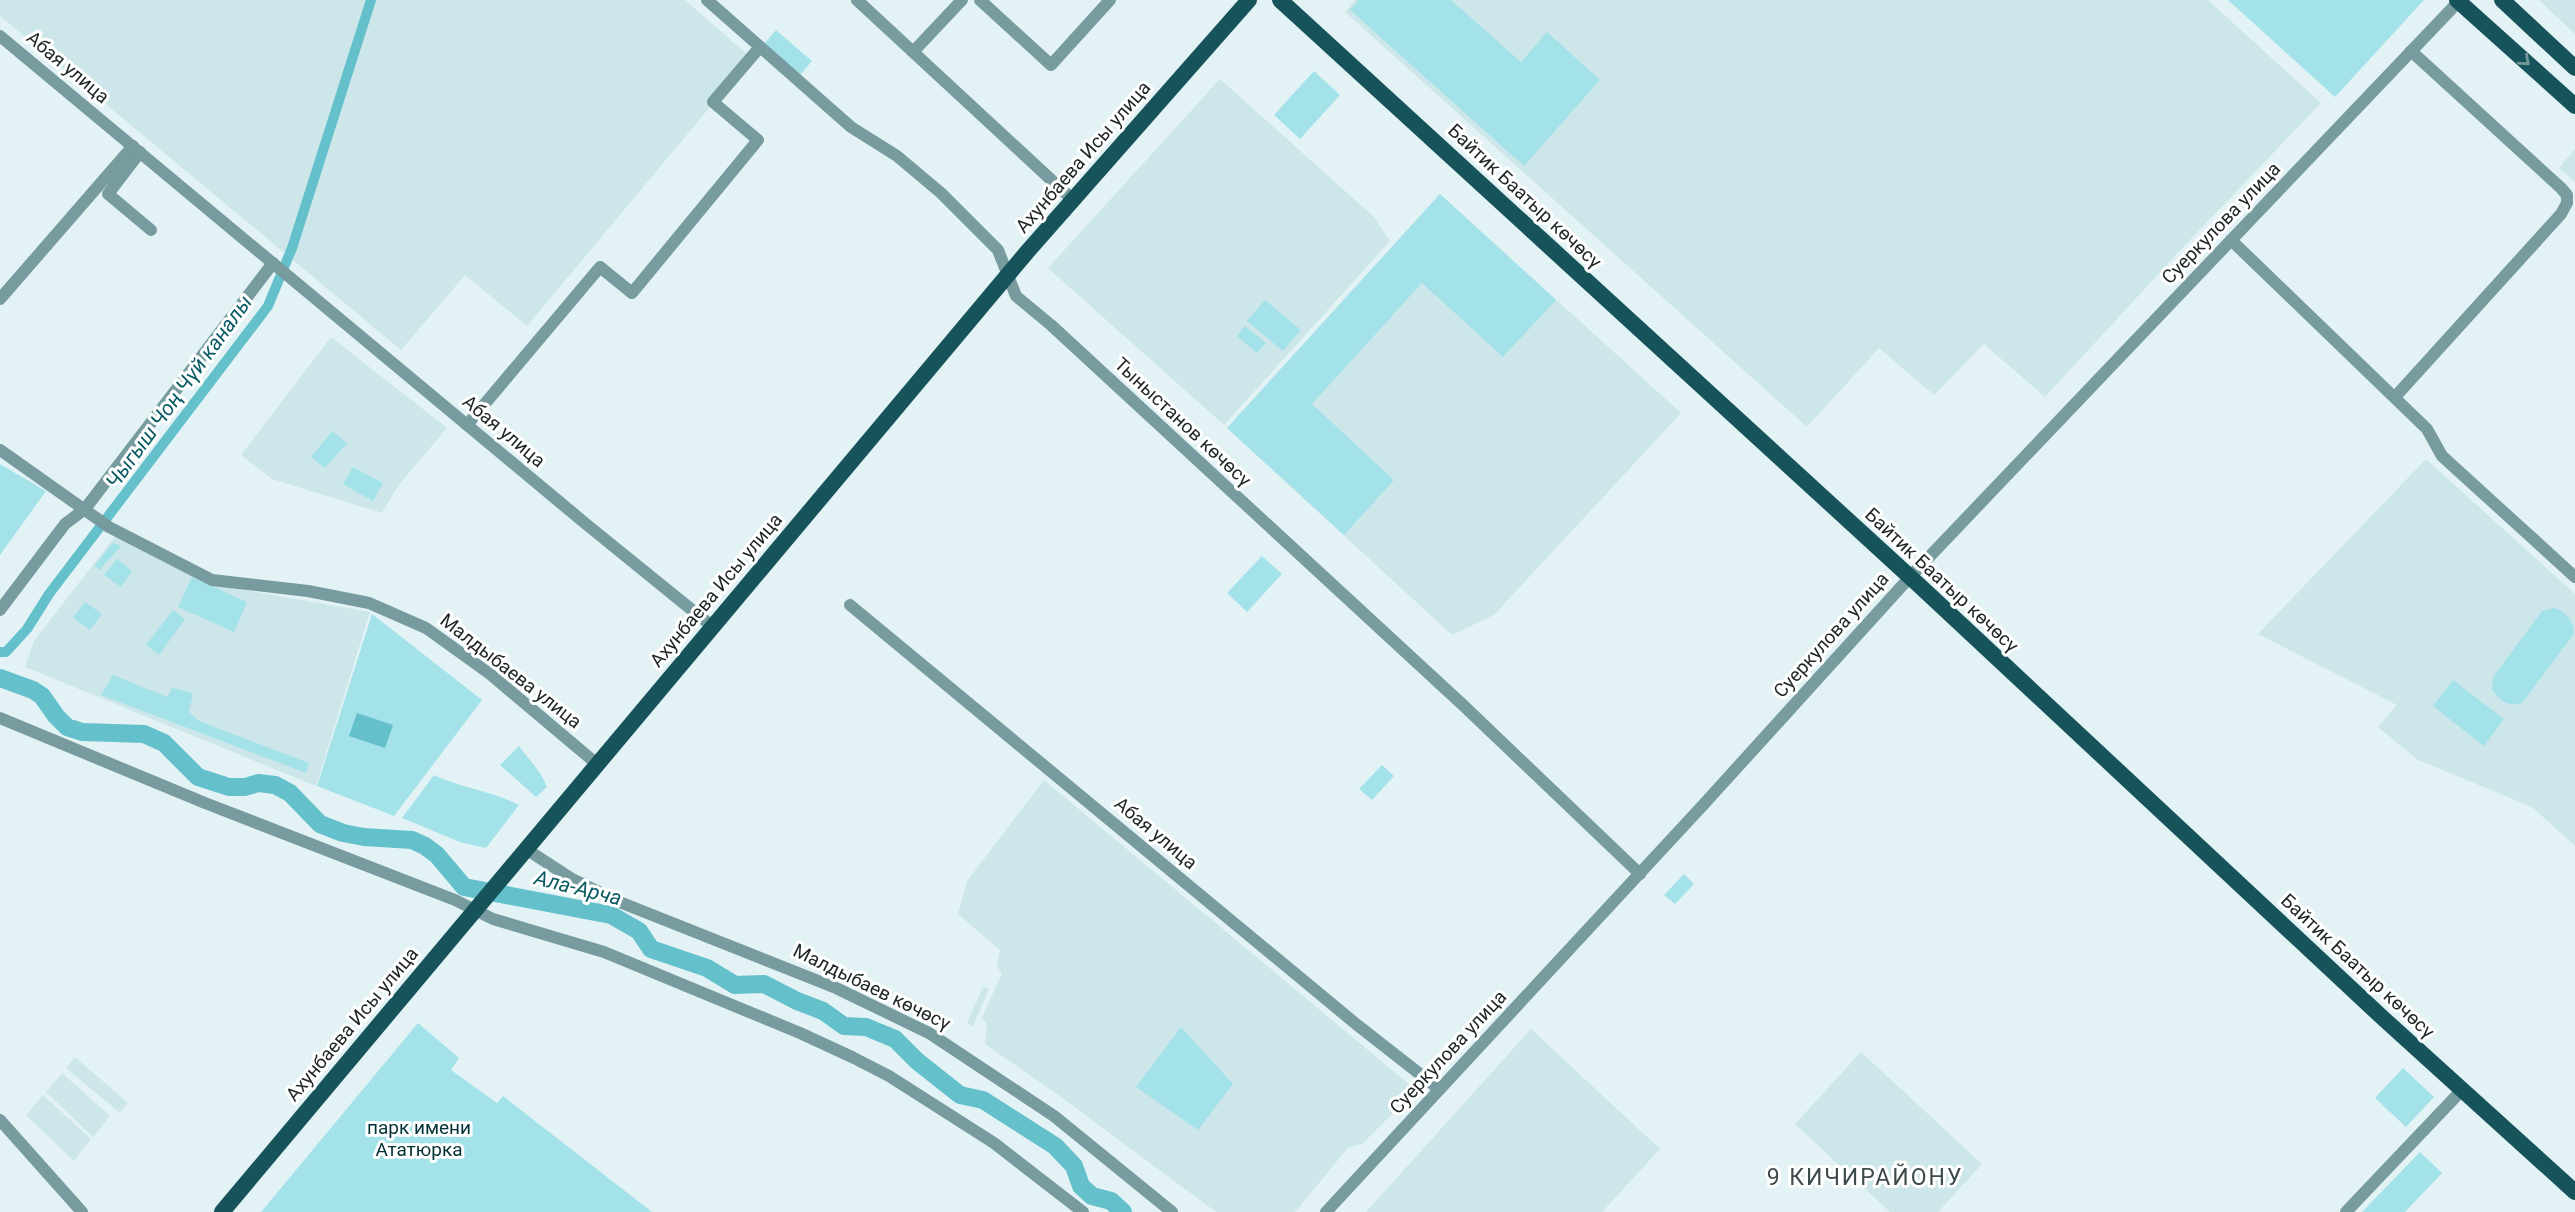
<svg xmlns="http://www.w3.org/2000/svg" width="2575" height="1212" font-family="Roboto,sans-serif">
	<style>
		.built { fill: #cde6e9 }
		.green { fill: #a4e2ea }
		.water { fill: #64c0cb }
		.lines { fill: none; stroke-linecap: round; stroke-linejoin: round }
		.canal { stroke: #64c0cb; stroke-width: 10 }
		.river { stroke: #64c0cb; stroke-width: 18 }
		.minor { stroke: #779b9f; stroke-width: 12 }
		.major { stroke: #17535a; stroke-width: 16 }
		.oneway { stroke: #74989c }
		.labels { text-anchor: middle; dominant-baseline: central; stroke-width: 6; stroke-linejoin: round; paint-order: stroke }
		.street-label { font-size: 19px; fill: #1f2526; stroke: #fff }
		.park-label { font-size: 19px; fill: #013035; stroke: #fff }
		.water-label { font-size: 21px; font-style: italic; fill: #085b63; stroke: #fff }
		.quarter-label { font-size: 23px; letter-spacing: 2px; fill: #3e4b4d; stroke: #fff }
	</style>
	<rect width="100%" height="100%" fill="#e3f3f5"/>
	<g class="built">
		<polygon points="0,0 685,0 751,58 527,326 465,275 401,350 0,16"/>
		<polygon points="1355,0 2208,0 2321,103 2188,242 2045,397 1984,344 1934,395 1879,348 1807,427 1345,12"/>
		<polygon points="2539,0 2575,0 2575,34"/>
		<polygon points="1220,79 1374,217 1390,241 1224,425 1048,268"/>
		<polygon points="2575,149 2575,182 2559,168"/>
		<polygon points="1440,194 1681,413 1494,615 1452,635 1227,428"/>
		<polygon points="331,337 447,428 398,486 382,513 272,479 241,455"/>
		<polygon points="2426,459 2575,594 2575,846 2532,807 2418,760 2378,727 2397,705 2258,634"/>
		<polygon points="116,535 210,584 370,612 316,786 25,667 34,641"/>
		<polygon points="1044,780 1416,1090 1362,1144 1348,1148 1295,1212 1216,1212 1061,1097 985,1044 987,1023 982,1018 1002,973 997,967 1000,950 958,914 967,881"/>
		<polygon points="983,986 989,989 973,1026 967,1023"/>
		<polygon points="1531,1029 1660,1149 1602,1212 1366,1212"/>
		<polygon points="1861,1052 1982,1164 1938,1212 1890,1212 1795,1124"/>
		<polygon points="75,1057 128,1103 120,1113 66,1068"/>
		<polygon points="62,1073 110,1116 93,1137 46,1092"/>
		<polygon points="43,1095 91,1139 74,1161 26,1115"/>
	</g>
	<g class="green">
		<polygon points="1359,0 1451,0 1521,62 1547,32 1600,80 1524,166 1350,10"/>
		<polygon points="2228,0 2424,0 2335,97"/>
		<polygon points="776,30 812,61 800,75 764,44"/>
		<polygon points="1314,71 1340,95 1300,139 1274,115"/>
		<polygon points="1440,194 1556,300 1503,357 1422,283 1312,404 1394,480 1344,535 1227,428"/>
		<polygon points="1265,300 1301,330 1283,351 1247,321"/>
		<polygon points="1245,326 1266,343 1257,353 1237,336"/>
		<polygon points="332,431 347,443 325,468 311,457"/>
		<polygon points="0,464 46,491 0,555"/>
		<polygon points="353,467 383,483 373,501 343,484"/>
		<polygon points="113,543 121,546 100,570 94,566"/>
		<polygon points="1262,556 1282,574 1247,612 1227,593"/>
		<polygon points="117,559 132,571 121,587 104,575"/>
		<polygon points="192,577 247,602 234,632 178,607"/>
		<polygon points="85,602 102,614 90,630 73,618"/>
		<path d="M 2555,608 C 2568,614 2573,620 2574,634 L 2522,703 C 2508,707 2501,701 2492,690 L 2493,677 L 2542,611 Z"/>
		<polygon points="173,610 185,619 159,655 146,645"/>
		<polygon points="372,614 482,700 394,816 317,786"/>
		<polygon points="113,675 167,697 172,688 193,693 189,712 199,721 309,763 306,773 101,695"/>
		<polygon points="2453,680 2504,719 2484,746 2433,706"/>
		<path d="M 519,746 C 529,760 541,771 547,787 L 536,797 L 500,765 Z"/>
		<polygon points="1382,765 1394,776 1372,800 1359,789"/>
		<path d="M 434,775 C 461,788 492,791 519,805 L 486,848 L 460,842 L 402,818 Z"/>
		<polygon points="1684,874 1694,884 1675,904 1664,895"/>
		<polygon points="418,1023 459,1058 451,1070 497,1103 503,1096 652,1212 261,1212"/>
		<polygon points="1181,1027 1233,1084 1198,1130 1136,1087"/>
		<polygon points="2403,1068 2434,1097 2406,1127 2375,1098"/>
		<polygon points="2420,1152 2442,1173 2405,1212 2362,1212"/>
	</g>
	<polygon class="water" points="357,713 393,725 385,748 349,736"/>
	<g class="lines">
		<polyline class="canal" points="0,652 6,652 27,629 49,594 268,306 292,248 371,0"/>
		<polyline class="river" points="0,678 33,690 42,696 56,716 67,727 82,732 144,734 164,743 198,777 229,787 245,787 258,783 275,785 290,793 320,824 343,833 364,837 412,840 425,846 437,855 464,887 611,915 639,931 651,949 707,968 735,985 764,984 797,1001 823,1011 844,1026 866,1027 895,1039 917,1061 960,1095 983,1100 1055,1146 1074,1166 1081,1186 1092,1196 1111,1201 1123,1212"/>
		<g class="minor">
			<polyline points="707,0 851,127 897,156 941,193 998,250 1016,296 1051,325 1464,706 1640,874"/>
			<polyline points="857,0 1073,200"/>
			<polyline points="980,0 1051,65 1110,0"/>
			<polyline points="0,36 586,524 713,627"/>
			<polyline points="913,52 962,0"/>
			<polyline points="140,152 108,194 151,230"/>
			<polyline points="2231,240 2427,429 2442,456 2575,577"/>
			<polyline points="0,299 133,146"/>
			<polyline points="2395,397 2561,214 2567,203 2567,195 2561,188 2411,51"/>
			<polyline points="467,425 600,267 632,293 758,140 713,102 760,47"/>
			<polyline points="0,450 109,527 212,580 308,591 369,603 426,628 490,674 597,764"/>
			<polyline points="850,605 1356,1024 1439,1089"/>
			<polyline points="0,610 65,524 85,509 273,263"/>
			<polyline points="0,718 205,803 455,900 493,919 604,952 800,1033 852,1057 889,1076 994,1143 1083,1212"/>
			<polyline points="526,849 572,879 617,901 836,988 929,1033 1054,1116 1172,1212"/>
			<polyline points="0,1120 82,1212"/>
			<polyline points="1326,1212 1704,804 1910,577 2460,0"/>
			<polyline points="2346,1212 2462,1090"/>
		</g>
		<g class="major">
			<polyline points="1280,0 1921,587 2385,1020 2575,1192"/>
			<polyline points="2457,0 2575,106"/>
			<polyline points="2502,0 2575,68"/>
			<polyline points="222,1212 1027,252 1249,0"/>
		</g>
	</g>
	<defs><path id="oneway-chevron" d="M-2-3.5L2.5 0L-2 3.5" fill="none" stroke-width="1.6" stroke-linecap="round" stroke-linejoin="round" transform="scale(1.75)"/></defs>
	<use class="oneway" href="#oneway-chevron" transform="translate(2525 61) rotate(42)"/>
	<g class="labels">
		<g class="street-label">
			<text transform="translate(68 67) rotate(40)">Абая улица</text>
			<text transform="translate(1083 157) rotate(-49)">Ахунбаева Исы улица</text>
			<text transform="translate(1525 196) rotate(43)">Байтик Баатыр көчөсү</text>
			<text transform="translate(2221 223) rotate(-46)">Суеркулова улица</text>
			<text transform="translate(1183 422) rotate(43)">Тыныстанов көчөсү</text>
			<text transform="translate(504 431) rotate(40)">Абая улица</text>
			<text transform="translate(1942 580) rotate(43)">Байтик Баатыр көчөсү</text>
			<text transform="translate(716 590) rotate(-50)">Ахунбаева Исы улица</text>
			<text transform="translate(1831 635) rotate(-48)">Суеркулова улица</text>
			<text transform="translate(511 671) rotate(38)">Малдыбаева улица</text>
			<text transform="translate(1156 833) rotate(40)">Абая улица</text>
			<text transform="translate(2358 966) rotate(43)">Байтик Баатыр көчөсү</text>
			<text transform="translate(872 987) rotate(26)">Малдыбаев көчөсү</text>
			<text transform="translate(352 1024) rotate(-50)">Ахунбаева Исы улица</text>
			<text transform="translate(1448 1052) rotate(-47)">Суеркулова улица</text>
		</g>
		<g class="park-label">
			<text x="419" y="1127">парк имени<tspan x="419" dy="22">Ататюрка</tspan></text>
		</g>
		<g class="water-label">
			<text transform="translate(179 392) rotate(-54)">Чыгыш Чоң Чүй каналы</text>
			<text transform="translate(578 888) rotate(14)">Ала-Арча</text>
		</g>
		<g class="quarter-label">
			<text x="1865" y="1177">9 КИЧИРАЙОНУ</text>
		</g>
	</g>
</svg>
